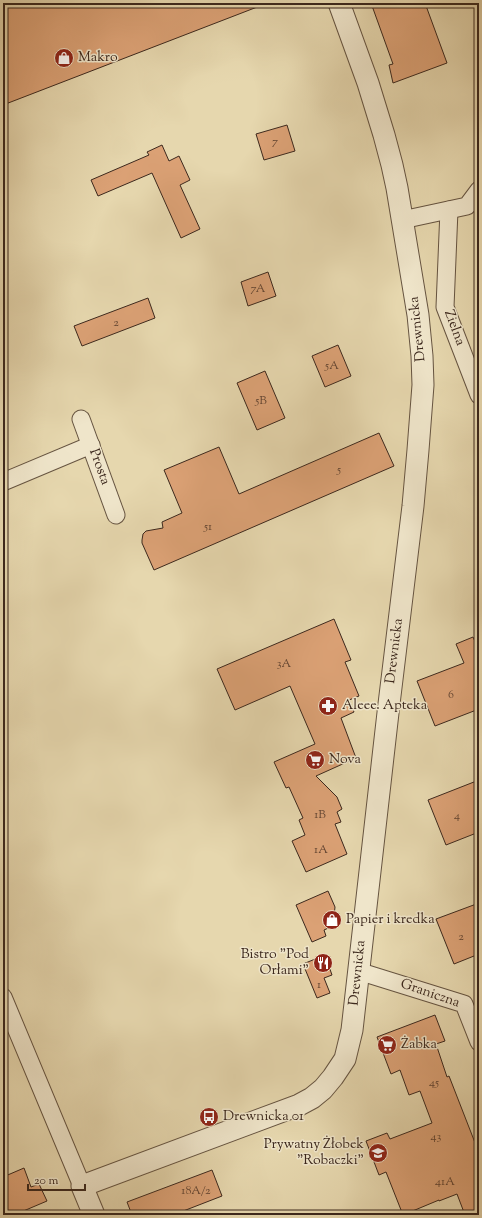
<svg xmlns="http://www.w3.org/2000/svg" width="482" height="1218" font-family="'Sorts Mill Goudy',serif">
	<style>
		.building { fill: #dba175; stroke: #3c281d }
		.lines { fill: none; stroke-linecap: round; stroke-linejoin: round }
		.minor-casing { stroke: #665441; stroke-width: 19 }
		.tertiary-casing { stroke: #665441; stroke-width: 23 }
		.minor { stroke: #efe5ca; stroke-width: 17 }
		.tertiary { stroke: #efe5ca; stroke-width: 21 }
		.labels { text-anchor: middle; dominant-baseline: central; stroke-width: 3; stroke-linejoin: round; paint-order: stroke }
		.number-label { font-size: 12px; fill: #644633 }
		.poi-label { font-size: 14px; fill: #3c281d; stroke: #efe5ca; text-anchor: start }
		.street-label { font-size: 14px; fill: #3c281d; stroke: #efe5ca }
	</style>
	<rect width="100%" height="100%" fill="#e6d7ae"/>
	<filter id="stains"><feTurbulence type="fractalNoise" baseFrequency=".005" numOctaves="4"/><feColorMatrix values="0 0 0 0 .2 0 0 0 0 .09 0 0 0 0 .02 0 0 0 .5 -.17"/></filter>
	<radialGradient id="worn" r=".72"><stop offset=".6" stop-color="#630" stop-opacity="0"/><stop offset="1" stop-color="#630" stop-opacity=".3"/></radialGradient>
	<g class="building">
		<polygon points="3,3 264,3 265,4 3,105"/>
		<polygon points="371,3 425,3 447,63 393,83 389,65 393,64"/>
		<polygon points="287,125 295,151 264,160 256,134"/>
		<polygon points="162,145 169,161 179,156 190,180 180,185 200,229 181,238 152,173 98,196 91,180 149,155 147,152"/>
		<polygon points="268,272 276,296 248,306 241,282"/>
		<polygon points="148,298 155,318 82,346 74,326"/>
		<polygon points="338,345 351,376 325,387 312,356"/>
		<polygon points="265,371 285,418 257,430 237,383"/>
		<polygon points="379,433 394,466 154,570 142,543 142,540 143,534 146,531 163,528 162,522 182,513 164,470 219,447 239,494"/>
		<polygon points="334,619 351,660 345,662 359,696 349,700 354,712 341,718 356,758 316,776 337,797 342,809 337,812 341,822 335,824 347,854 306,872 292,841 305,835 299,820 303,818 289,787 286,788 274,762 315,744 290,686 235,710 217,669"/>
		<polygon points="473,637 479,651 479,709 435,726 417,681 464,663 456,644"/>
		<polygon points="479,780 479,832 446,845 428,800"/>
		<polygon points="328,891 335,907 333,926 324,930 326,936 312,942 296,905"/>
		<polygon points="479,903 479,954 454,964 436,919"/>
		<polygon points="325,955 332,975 324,978 330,993 317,998 303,964"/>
		<polygon points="435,1015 445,1041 436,1044 447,1077 449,1076 479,1153 479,1215 465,1215 457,1194 439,1201 439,1200 403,1215 386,1172 379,1175 366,1141 387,1133 390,1139 432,1123 420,1091 409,1095 400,1070 391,1074 377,1037"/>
		<polygon points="24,1168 31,1187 39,1184 47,1201 14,1215 3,1215 3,1177"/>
		<polygon points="212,1170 222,1196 173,1215 132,1215 127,1202"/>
	</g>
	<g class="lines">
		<defs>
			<g id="minor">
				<polyline points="449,210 445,307 479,395"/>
				<polyline points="402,220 467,206 479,190"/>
				<polyline points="81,419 116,515"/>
				<polyline points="3,482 91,445"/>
				<polyline points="358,971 464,1004 479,1042"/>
				<polyline points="3,997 82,1186"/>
			</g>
			<polyline id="tertiary" points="94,1215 82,1186 299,1105 312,1098 323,1089 333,1077 345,1059 352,1030 389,704 413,506 418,450 423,385 422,356 418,315 397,188 392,165 384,135 368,83 339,3"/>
		</defs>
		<use href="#minor" class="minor-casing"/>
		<use href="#tertiary" class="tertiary-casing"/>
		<use href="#minor" class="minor"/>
		<use href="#tertiary" class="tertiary"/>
	</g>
	<defs>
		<symbol id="shop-disc" viewBox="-11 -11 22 22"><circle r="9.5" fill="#8f2418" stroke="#efe5ca"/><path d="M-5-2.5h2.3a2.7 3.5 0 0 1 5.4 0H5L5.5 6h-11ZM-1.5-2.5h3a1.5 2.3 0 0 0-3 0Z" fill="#fff"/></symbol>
		<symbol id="pharmacy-disc" viewBox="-11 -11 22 22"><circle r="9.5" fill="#8f2418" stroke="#efe5ca"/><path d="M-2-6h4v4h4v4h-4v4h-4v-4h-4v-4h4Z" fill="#fff"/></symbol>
		<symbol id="supermarket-disc" viewBox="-11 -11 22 22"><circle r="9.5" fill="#8f2418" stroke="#efe5ca"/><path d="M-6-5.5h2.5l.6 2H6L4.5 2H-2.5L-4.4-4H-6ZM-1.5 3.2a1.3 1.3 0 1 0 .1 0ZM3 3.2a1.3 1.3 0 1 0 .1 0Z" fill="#fff"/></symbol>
		<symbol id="restaurant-disc" viewBox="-11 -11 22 22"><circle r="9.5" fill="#8f2418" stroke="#efe5ca"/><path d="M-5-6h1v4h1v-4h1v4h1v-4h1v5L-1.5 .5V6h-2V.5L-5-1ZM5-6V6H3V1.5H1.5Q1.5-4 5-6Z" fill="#fff"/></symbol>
		<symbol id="bus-disc" viewBox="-11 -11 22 22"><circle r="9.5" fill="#8f2418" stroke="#efe5ca"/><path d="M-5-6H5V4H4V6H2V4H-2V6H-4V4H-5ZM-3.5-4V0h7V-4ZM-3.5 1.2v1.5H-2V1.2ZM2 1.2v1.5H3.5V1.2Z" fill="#fff"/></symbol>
		<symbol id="school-disc" viewBox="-11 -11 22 22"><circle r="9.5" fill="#8f2418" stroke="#efe5ca"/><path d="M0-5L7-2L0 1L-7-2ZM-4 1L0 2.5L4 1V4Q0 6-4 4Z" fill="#fff"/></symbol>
	</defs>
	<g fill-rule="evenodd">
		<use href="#shop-disc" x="53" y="47" width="22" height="22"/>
		<use href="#pharmacy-disc" x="317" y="695" width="22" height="22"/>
		<use href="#supermarket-disc" x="304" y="749" width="22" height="22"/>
		<use href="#shop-disc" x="321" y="909" width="22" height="22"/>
		<use href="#restaurant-disc" x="312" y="952" width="22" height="22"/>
		<use href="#supermarket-disc" x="376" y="1034" width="22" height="22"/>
		<use href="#bus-disc" x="198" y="1106" width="22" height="22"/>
		<use href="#school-disc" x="367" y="1142" width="22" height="22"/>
	</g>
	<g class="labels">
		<g class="number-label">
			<text x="275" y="142">7</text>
			<text x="258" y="289">7A</text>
			<text x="116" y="323">2</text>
			<text x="332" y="366">5A</text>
			<text x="261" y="401">5B</text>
			<text x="339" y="470">5</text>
			<text x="208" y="527">51</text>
			<text x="284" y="664">3A</text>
			<text x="451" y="695">6</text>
			<text x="320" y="815">1B</text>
			<text x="457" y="816">4</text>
			<text x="321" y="850">1A</text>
			<text x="461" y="937">2</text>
			<text x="319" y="985">1</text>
			<text x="434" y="1083">45</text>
			<text x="436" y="1137">43</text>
			<text x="445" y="1182">41A</text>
			<text x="196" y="1191">18A/2</text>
		</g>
		<g class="poi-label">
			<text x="78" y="58">Makro</text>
			<text x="342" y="706">Aleee. Apteka</text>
			<text x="329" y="760">Nova</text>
			<text x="346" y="920">Papier i kredka</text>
			<text x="309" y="955" text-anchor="end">Bistro "Pod<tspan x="309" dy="16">Orłami"</tspan></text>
			<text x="401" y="1045">Żabka</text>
			<text x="223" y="1117">Drewnicka 01</text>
			<text x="364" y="1145" text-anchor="end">Prywatny Żłobek<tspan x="364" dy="16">"Robaczki"</tspan></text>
		</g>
		<g class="street-label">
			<text transform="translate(454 328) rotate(70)">Zielna</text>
			<text transform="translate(418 329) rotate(-96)">Drewnicka</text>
			<text transform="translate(99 467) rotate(70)">Prosta</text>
			<text transform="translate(395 651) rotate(-83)">Drewnicka</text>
			<text transform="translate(358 973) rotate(-84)">Drewnicka</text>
			<text transform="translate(430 994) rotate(19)">Graniczna</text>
		</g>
	</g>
	<rect width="482" height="1218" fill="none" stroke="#e6d7ae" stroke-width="16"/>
	<rect x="4" y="4" width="474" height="1210" fill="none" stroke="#3c281d" stroke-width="2"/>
	<rect x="8" y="8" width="466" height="1202" fill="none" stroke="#3c281d"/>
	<path d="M28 1184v6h57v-6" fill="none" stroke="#3c281d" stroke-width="2"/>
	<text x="34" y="1184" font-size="12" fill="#3c281d" stroke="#efe5ca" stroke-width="3" paint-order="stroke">20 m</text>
	<rect width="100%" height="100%" filter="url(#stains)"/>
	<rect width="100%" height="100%" fill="url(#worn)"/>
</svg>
